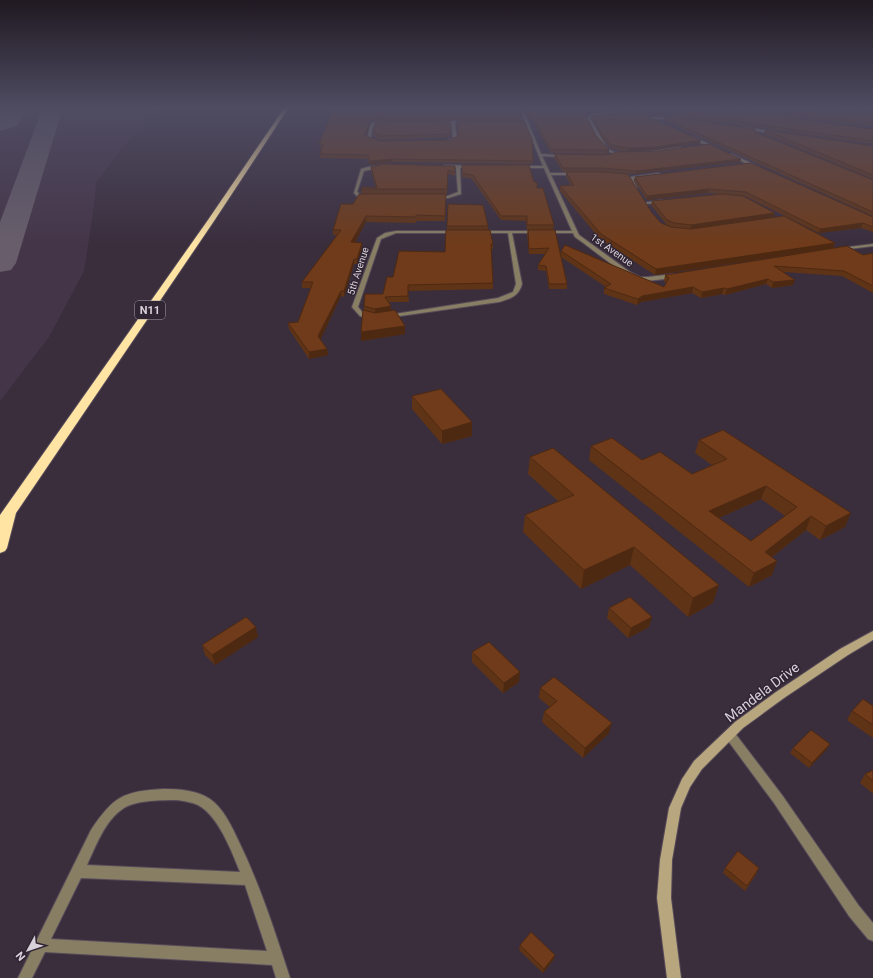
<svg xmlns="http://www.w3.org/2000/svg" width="873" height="978" font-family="Roboto,sans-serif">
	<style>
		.built { fill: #453549 }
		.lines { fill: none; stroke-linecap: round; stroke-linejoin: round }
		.taxiway { fill: #685e6b; fill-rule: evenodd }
		.runway { fill: #685e6b; fill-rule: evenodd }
		.lane-casing { stroke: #574b59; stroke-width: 2 }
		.street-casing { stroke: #574b59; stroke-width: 2 }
		.secondary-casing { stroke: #574b59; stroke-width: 2 }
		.highway-casing { stroke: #574b59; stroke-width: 2 }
		.lane { fill: #887e64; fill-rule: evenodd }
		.street { fill: #887e64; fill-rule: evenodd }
		.secondary { fill: #b8a77e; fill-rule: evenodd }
		.highway { fill: #ffe4a4; fill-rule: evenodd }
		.wall { fill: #5f3316; fill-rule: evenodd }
		.shaded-wall { fill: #4e2912 }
		.building { fill: #6f3b1a; stroke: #4e2912; fill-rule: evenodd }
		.labels { text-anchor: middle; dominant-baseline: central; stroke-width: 3; stroke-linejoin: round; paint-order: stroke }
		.far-street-label { font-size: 10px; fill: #d9d1da; stroke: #302533 }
		.shield { fill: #302533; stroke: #a69da8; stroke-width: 1 }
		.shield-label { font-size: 11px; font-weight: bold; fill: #d9d1da }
		.near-street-label { font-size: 14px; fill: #d9d1da; stroke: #302533 }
	</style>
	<rect width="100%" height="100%" fill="#3a2e3d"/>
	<polygon class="built" points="0,107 161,107 125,145 96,182 94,206 84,271 49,337 0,401"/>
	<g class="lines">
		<polygon class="taxiway" points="43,107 63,107 16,263 11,270 0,272 0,222"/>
		<polygon class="runway" points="0,107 29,107 17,126 0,131"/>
		<defs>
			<path id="lane" d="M 163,789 C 179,789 197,790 210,799 C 224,809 232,827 239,842 C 260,885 275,932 290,978 L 276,978 L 272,965 L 45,952 L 32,978 L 18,978 L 91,830 C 113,797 123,791 163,789 ZM 177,800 C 184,801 191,802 198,805 C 218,815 232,852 240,872 L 87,865 C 96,846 105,820 124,808 C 137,800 162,800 177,800 ZM 81,878 L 245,885 L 267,951 L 51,939 Z"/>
			<g id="street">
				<path d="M 519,107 L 522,107 L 541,154 L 567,156 L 565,157 L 542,156 L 550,173 L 576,173 L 578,174 L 576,175 L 551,175 L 579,235 L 630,272 L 640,277 L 648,277 L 673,274 L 676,276 L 673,278 C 662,279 650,282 639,280 C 624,276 590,247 575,237 L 573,233 L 512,233 L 522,284 C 519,296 510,299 499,302 L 386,318 L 386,316 L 388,315 L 498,298 L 513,292 L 516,284 L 508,233 L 479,233 L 479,231 L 572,231 L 544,168 L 519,168 L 517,167 L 519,166 L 543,166 Z"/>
				<polygon points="625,107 629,107 648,116 645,117"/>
				<path d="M 625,111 L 624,113 L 594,116 L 590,118 L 608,149 L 614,152 L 626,154 C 605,161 595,132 586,118 L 593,114 Z"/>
				<polygon points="651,117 684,118 686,119 650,119"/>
				<path d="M 386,121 L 385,123 C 372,124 373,125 371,138 L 377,140 L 377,142 L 368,139 L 369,126 L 373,122 Z"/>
				<polygon points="439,121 467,121 469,122 455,123 457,139 446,143 445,141 453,138 451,123 438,123"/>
				<polygon points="745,127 775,132 777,133 775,134 744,129"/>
				<polygon points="690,136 692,136 719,149 716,150 690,138"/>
				<polygon points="681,147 680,149 643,153 641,152"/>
				<polygon points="730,154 732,154 759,167 756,168 730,156"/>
				<polygon points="383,165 383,167 364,171 357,192 361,195 370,196 370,198 358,197 354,193 361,169 368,167"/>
				<polygon points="444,165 472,166 474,167 472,168 460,168 461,194 448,198 434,198 434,196 448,196 458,192 456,168 445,167"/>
				<polygon points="659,173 660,175 633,179 637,188 635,189 628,180 631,177"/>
				<polygon points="662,200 664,201 664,202 645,204 643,203"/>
				<polygon points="396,231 455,231 457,232 455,233 396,233 381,239 358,307 364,314 375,318 372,320 360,316 352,307 377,238 385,233"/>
				<polygon points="873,244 873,246 841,250 839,249 841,248"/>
				<polygon points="730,730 734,732 782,795 859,906 873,923 873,941 868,939 849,916 774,803 726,738 724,735 726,732"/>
			</g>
			<polygon id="secondary" points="873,631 873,640 848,655 784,698 743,728 702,769 690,787 681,808 672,860 671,898 681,978 667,978 657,898 660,860 669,808 682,779 694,761 735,722 776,692 840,649"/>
			<polygon id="highway" points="285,107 289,107 214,221 16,513 7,548 5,551 0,553 0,515 208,220"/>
		</defs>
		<use href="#lane" class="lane-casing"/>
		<use href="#street" class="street-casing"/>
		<use href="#secondary" class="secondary-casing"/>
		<use href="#highway" class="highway-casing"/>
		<use href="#lane" class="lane"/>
		<use href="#street" class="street"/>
		<use href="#secondary" class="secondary"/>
		<use href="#highway" class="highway"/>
	</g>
	<g class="wall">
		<polygon points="334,107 522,116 522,120 382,120 371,122 366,136 380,141 450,140 458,137 457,121 533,161 533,164 392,162 370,165 368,159 320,158 320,154 322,148 320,148 319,144"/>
		<polygon points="523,107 627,107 627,109 593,113 586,117 596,136 609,153 606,154 551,153 530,117 529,121"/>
		<polygon points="631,107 711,107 873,129 873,144 679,117 653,116"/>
		<polygon points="714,107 811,107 873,115 873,127"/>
		<polygon points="816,107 873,107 873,113"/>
		<polygon points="592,116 700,143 655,150 631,152 741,159 740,162 635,174 602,172 563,172 554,158 555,154 606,155 627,152 611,149 602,139 592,119"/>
		<polygon points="664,118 755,132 873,180 873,216 664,121"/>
		<polygon points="765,130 873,146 873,179 764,134"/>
		<polygon points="373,132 451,134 451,137 380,140 373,136"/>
		<polygon points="751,163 873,217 873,232 861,228 819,233 745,196 724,194 774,217 692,229 835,243 833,248 655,275 600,239 560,191 560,186 571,186 566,176 566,172 652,213 661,223 671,227 673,228 666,224 651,205 652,201 721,194 708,193 647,200 634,181 635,177"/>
		<polygon points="462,165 534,182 554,225 553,230 527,230 526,221 501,220 472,179 462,177"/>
		<polygon points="455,166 455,176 448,174 447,194 362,194 361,189 376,188 371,171 371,167"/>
		<polygon points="446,199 445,221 416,221 416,223 366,222 355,242 362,243 362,248 357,264 354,264 344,297 341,296 320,339 327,349 328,355 309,359 289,329 288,323 298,322 311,288 302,288 302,282 337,235 333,235 333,230 353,204"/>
		<rect x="447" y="226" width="41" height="4"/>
		<polygon points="446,230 493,244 493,249 491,249 493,283 493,289 408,291 409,302 388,302 391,311 405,326 405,334 361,341 364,310 364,306 383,294 393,277 445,252"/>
		<polygon points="528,230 561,254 561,251 664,287 666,283 664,281 665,275 863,255 873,253 873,293 842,276 784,272 793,285 772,288 766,284 725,295 722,294 701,298 692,293 641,302 637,305 604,294 604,288 606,287 561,257 567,284 567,289 549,289 546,271 538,270 538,265 546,254 529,254 527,234"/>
		<polygon points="412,396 472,422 472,436 442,444 412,409"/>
		<path d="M 699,440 L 845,527 L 820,540 L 806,530 L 772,557 L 772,575 L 749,587 L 589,460 L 591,446 L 692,474 L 713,466 L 695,453 ZM 761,499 L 785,516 L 751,541 L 719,518 Z"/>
		<polygon points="530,457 713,603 688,617 630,565 581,589 523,532 525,515 558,501 528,474"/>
		<polygon points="609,608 649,627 628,638 607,618"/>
		<polygon points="258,637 215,665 205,655 202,645"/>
		<polygon points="472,652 519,682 503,693 472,662"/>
		<polygon points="540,688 609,733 583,758 542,722 544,712 550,707 539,698"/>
		<polygon points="873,706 873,738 847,720 852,711"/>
		<polygon points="830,744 827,749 809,768 790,753 793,748"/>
		<polygon points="873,770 873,793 872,793 860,783 865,774"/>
		<polygon points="725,868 757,873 745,891 723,873"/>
		<polygon points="520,945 554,959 543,973 519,950"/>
	</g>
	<g class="shaded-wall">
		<polygon points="621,107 627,107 627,109 593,113 585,118 585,114 593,109"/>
		<polygon points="382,116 382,120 371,122 366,138 365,134 371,118"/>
		<polygon points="701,140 700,143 655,150 628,152 628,148"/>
		<polygon points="609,149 609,153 606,154 606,150"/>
		<polygon points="392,159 392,162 370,165 370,161"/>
		<polygon points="741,159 740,162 635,174 636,171"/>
		<polygon points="709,189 708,193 647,200 647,196"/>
		<polygon points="775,213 774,217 690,229 691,225"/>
		<polygon points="366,216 366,222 352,248 351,242"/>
		<polygon points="863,223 861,228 819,233 820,229"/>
		<polygon points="362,243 362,248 357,264 357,259"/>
		<polygon points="835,243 833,248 655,275 656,269"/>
		<polygon points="354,259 354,264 344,297 344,291"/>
		<polygon points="768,279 766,284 725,295 727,289"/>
		<polygon points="795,280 793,285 772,288 773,282"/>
		<polygon points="693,287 692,293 641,302 637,305 638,299 642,296"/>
		<polygon points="724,288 722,294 701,298 702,292"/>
		<polygon points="341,291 341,296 319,343 318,336"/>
		<polygon points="391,306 391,312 375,314 375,309"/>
		<polygon points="405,326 405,334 361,341 361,332"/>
		<polygon points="327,349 328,355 309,359 309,352"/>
		<polygon points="472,422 472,436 442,444 442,431"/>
		<polygon points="766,486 761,499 705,524 709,511"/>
		<polygon points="851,513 845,527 820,540 826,526"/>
		<polygon points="811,516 806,530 760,566 765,552"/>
		<polygon points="634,547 630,565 581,589 584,570"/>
		<polygon points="777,561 772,575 749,587 754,573"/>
		<polygon points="719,585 713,603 688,617 693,598"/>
		<polygon points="652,617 649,627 628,638 631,628"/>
		<polygon points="256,627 258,637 215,665 212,655"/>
		<polygon points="520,672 519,682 503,693 504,683"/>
		<polygon points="612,723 609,733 583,758 585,748"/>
		<polygon points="830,744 827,749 809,768 812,763"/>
		<polygon points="555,955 554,959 543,973 544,969"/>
	</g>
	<g class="building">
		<polygon points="334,107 518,107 522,116 382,116 371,118 365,134 366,136 380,141 450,140 458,136 457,121 524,121 532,139 533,161 392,159 370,161 368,155 320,154 323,144 319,144"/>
		<polygon points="524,107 621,107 593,109 585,114 596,136 609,149 606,150 551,149 529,113 530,118"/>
		<polygon points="639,107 711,107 873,129 873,141 680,113 654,113"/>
		<polygon points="738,107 811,107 873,115 873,124"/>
		<polygon points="843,107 873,107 873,110"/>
		<polygon points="635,111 701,140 656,147 628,148 611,145 603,136 592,116"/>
		<polygon points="664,118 679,118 755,129 755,132 873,180 873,212"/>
		<polygon points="382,121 450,121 451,134 380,136 373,132 375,123"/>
		<polygon points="765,130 873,146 873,175"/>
		<polygon points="709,144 741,159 636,171 602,168 563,168 555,154 606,155 618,152 657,151"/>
		<polygon points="751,163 873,217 873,227 863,223 820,229 746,192 709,189 647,196 635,177"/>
		<polygon points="384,164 455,166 455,172 448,170 447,189 361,189 363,187 377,188 371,167"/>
		<polygon points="462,165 529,165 534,182 537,182 537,188 543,188 554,225 527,225 527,216 501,216 473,175 462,173"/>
		<polygon points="566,172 603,172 628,174 652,213 661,223 671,227 691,229 784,216 835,243 656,269 601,234 560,186 574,185"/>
		<polygon points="359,194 446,194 445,216 416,215 416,217 366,216 351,242 362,243 357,259 354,259 344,291 341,291 318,336 327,349 309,352 288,323 298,322 313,282 302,282 341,230 333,230 341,204 353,204"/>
		<polygon points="722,194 743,196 775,213 691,225 674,223 667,220 652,201"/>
		<polygon points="448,204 483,205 488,226 447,226"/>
		<polygon points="446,230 490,230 493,244 491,244 493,283 408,285 408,296 385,297 391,306 375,309 364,306 365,294 383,294 387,277 393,277 399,251 445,252"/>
		<polygon points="528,230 555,230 567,284 549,284 546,266 538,265 549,248 529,249"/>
		<polygon points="565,245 664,287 669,278 665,275 847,246 863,255 873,253 873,286 844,271 774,266 795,280 773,282 768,279 727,289 724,288 702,292 693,287 642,296 638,299 604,288 611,284 561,251"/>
		<polygon points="363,310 375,313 395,310 405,326 361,332"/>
		<polygon points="441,389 472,422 442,431 412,396"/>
		<path d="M 723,430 L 851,513 L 826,526 L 811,516 L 765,552 L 777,561 L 754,573 L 591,446 L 612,438 L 642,460 L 660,452 L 692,474 L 727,459 L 699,440 ZM 766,486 L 797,507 L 751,541 L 709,511 Z"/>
		<polygon points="553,448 719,585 693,598 634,547 584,570 525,515 574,495 530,457"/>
		<polygon points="630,597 652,617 631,628 609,608"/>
		<polygon points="246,617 256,627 212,655 202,645"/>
		<polygon points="489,642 520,672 504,683 472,652"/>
		<polygon points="554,677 612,723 585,748 544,712 557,701 540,688"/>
		<polygon points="863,699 873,706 873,725 852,711"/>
		<polygon points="811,730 830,744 812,763 793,748"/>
		<polygon points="873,770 873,781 865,774"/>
		<polygon points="738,851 759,868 747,886 725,868"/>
		<polygon points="531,932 555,955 544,969 520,945"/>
	</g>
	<linearGradient id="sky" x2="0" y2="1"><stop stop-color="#201922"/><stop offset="0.44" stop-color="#4f4c62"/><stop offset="1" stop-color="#4f4c62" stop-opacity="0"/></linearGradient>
	<rect width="873" height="244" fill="url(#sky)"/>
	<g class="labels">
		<g class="far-street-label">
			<text transform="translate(612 250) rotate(35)">1st Avenue</text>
			<text transform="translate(358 271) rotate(-72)">5th Avenue</text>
		</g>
		<rect class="shield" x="135" y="301" width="30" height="18" rx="3"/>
		<g class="shield-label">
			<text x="150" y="310">N11</text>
		</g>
		<g class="near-street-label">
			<text transform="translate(762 692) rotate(-37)">Mandela Drive</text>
		</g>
	</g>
	<g transform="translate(28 950) rotate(230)" stroke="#302533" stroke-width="3" paint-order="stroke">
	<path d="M0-3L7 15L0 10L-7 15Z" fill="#d9d1da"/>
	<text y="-6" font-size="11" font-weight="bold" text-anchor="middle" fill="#d9d1da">N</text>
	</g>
</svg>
